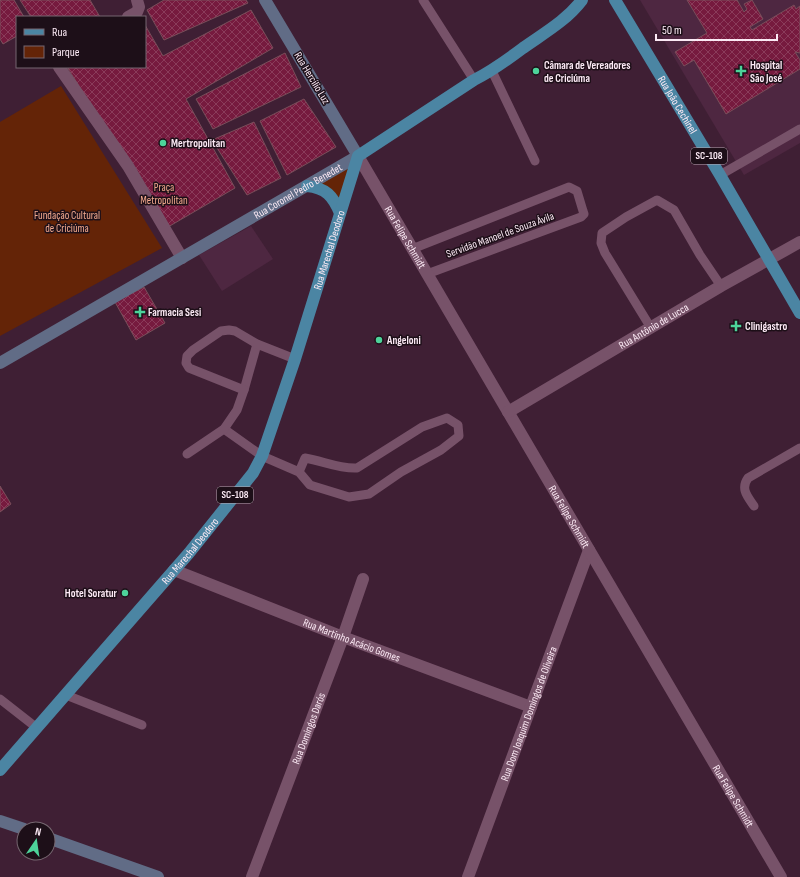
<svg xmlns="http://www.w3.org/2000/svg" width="800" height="877" font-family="'Sofia Sans Condensed',sans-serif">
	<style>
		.built { fill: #4e2741 }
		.green { fill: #642407 }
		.building { fill: url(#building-cross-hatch); stroke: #794e5a }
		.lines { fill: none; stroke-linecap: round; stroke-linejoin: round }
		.service { stroke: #775269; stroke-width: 9 }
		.minor { stroke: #775269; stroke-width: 12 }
		.tertiary { stroke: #775269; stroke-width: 12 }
		.secondary { stroke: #616c86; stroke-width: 12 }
		.primary { stroke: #4b85a3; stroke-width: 12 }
		.poi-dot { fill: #4dd39a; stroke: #1d0f18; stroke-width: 1.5 }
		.labels { text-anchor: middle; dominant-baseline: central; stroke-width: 3; stroke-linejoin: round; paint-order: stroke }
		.shield { fill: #1d0f18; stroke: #b9a8b3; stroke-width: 1 }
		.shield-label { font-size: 10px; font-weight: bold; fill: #fceaf5 }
		.poi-label { font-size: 11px; font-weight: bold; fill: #fceaf5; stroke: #1d0f18; text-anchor: start }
		.street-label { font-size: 11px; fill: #fceaf5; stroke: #1d0f18 }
		.park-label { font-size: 11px; fill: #f4ab8f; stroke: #1d0f18 }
	</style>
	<defs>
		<pattern id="building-cross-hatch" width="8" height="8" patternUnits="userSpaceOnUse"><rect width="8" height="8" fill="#761a3e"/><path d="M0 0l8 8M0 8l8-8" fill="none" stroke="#8a3b5a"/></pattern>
	</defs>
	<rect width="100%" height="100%" fill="#3f1f34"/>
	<g class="built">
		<polygon points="640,0 800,0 800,143 744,175"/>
		<polygon points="251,226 273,259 222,291 199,255"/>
	</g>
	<g class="green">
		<polygon points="61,86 162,248 0,336 0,122"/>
		<polygon points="351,164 340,204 316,183"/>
	</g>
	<g class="building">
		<polygon points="0,0 14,0 24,17 17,17 17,36 3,44 0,39"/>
		<polygon points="20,0 90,0 100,17 31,17"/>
		<polygon points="164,0 246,0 248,3 164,40 147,10"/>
		<polygon points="687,0 737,0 744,12 747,9 744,4 752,0 763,19 750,27 752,30 794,5 796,9 800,6 800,53 795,52 800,60 800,69 726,114 694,60 684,66 675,52 707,33"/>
		<polygon points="251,10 273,48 186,99 235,188 168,227 67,67 145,67 145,25 163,56"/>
		<polygon points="285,53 301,87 213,129 196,99"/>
		<polygon points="304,99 336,147 287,175 260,121"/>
		<polygon points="254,122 281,178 247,195 212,140"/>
		<polygon points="144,287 165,323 136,340 115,302"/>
		<polygon points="0,486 11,504 0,512"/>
	</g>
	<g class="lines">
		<g class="service">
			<polyline points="423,0 474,80"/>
			<polyline points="492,71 535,161"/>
			<polyline points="720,175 800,129"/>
			<polyline points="412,249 569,187 577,191 583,211 584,214 581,217 427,274"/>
			<polyline points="651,328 605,253 601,243 602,233 626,217 657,200 674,210 700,255 721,286"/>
			<polyline points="244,390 257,344"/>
			<path d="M 224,429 L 262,456 L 299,472 L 310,485 L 349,497 L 369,494 L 401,472 L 441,450 L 459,436 L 458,425 L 447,418 L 422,427 L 357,468 C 339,469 323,461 305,458 L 299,472"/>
			<polyline points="187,454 224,429 237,410 244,390 189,368 186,363 187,356 193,350 221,331 229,330 235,331 257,344 295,359"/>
			<path d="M 754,506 C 748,497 740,489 748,478 L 800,448"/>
			<polyline points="66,695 142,725"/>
			<polyline points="0,699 37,728"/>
		</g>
		<g class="minor">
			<polyline points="128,17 137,12 139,7 137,0"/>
			<polyline points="59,67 128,166 182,258"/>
			<path id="s1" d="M 174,570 L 343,637 L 531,707"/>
			<path id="s2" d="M 252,877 L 343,637 L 363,579"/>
			<path id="s3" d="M 468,877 L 589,550"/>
		</g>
		<g class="tertiary">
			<path id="s4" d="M 358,156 L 781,877"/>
			<path id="s5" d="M 508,412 L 721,286 L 800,242"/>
		</g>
		<g class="secondary">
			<path id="s6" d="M 0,363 L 358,156 L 265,0"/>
			<polyline points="0,821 24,829"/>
			<polyline points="48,838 158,877"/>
		</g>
		<g class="primary">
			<path id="s7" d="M 615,0 L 720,175 L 800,313"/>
			<path d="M 307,186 C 326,188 333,196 340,213"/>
			<path id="s8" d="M 0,770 L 189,553 L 253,473 L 262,456 L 295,359 L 358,156 L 474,80 C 492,71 507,60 523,48 C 544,33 566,21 582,0"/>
		</g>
	</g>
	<g class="poi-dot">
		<circle cx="536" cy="71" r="4"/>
		<path d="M739 65h4v4h4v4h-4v4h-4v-4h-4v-4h4z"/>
		<circle cx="163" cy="143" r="4"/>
		<path d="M138 306h4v4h4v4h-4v4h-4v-4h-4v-4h4z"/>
		<path d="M734 320h4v4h4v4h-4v4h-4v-4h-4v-4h4z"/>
		<circle cx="379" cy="340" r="4"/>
		<circle cx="125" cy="593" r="4"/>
	</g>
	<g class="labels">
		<g class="shield">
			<rect x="691" y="148" width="36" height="16" rx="3"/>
			<rect x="217" y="487" width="36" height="16" rx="3"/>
		</g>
		<g class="shield-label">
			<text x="709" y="156">SC-108</text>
			<text x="235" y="495">SC-108</text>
		</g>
		<g class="poi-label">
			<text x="544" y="65">Câmara de Vereadores<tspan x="544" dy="13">de Criciúma</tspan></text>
			<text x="750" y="65">Hospital<tspan x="750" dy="13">São José</tspan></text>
			<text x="171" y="143">Mertropolitan</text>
			<text x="148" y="312">Farmacia Sesi</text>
			<text x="745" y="326">Clinigastro</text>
			<text x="387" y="340">Angeloni</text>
			<text x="117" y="593" text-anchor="end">Hotel Soratur</text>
		</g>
		<g class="street-label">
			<text transform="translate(312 78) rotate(59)">Rua Hercílio Luz</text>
			<text stroke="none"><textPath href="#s7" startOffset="122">Rua João Cechinel</textPath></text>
			<text stroke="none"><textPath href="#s6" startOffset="344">Rua Coronel Pedro Benedet</textPath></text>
			<text transform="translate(500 235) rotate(-20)">Servidão Manoel de Souza Ávila</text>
			<text stroke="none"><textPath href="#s4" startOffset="94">Rua Felipe Schmidt</textPath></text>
			<text stroke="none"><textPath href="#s8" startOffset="626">Rua Marechal Deodoro</textPath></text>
			<text stroke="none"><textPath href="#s5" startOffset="169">Rua Antônio de Lucca</textPath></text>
			<text stroke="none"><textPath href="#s4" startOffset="418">Rua Felipe Schmidt</textPath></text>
			<text stroke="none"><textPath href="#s8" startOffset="290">Rua Marechal Deodoro</textPath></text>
			<text stroke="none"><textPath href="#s1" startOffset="191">Rua Martinho Acácio Gomes</textPath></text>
			<text stroke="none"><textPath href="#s3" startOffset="174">Rua Dom Joaquim Domingos de Oliveira</textPath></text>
			<text stroke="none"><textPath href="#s2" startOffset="159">Rua Domingos Darós</textPath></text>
			<text stroke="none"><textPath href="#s4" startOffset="742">Rua Felipe Schmidt</textPath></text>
		</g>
		<g class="park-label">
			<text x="164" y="187">Praça<tspan x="164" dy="13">Metropolitan</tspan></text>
			<text x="67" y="215">Fundação Cultural<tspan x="67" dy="13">de Criciúma</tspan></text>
		</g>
	</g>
	<rect x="16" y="16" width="130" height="52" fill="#1d0f18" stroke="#766770"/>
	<rect x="24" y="29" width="20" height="6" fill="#4b85a3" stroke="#766770"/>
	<text x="52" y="36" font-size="12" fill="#fceaf5">Rua</text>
	<rect x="24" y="46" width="20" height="12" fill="#642407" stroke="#766770"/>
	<text x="52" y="56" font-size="12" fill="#fceaf5">Parque</text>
	<g transform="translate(36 841) rotate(13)"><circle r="19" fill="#1d0f18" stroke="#766770"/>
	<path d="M0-3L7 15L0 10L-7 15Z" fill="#4dd39a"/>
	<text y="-6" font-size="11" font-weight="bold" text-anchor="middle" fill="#fceaf5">N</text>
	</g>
	<path d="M656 34v6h121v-6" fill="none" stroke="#fceaf5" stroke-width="2"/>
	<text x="662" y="34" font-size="12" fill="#fceaf5" stroke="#1d0f18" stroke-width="3" paint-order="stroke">50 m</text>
</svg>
